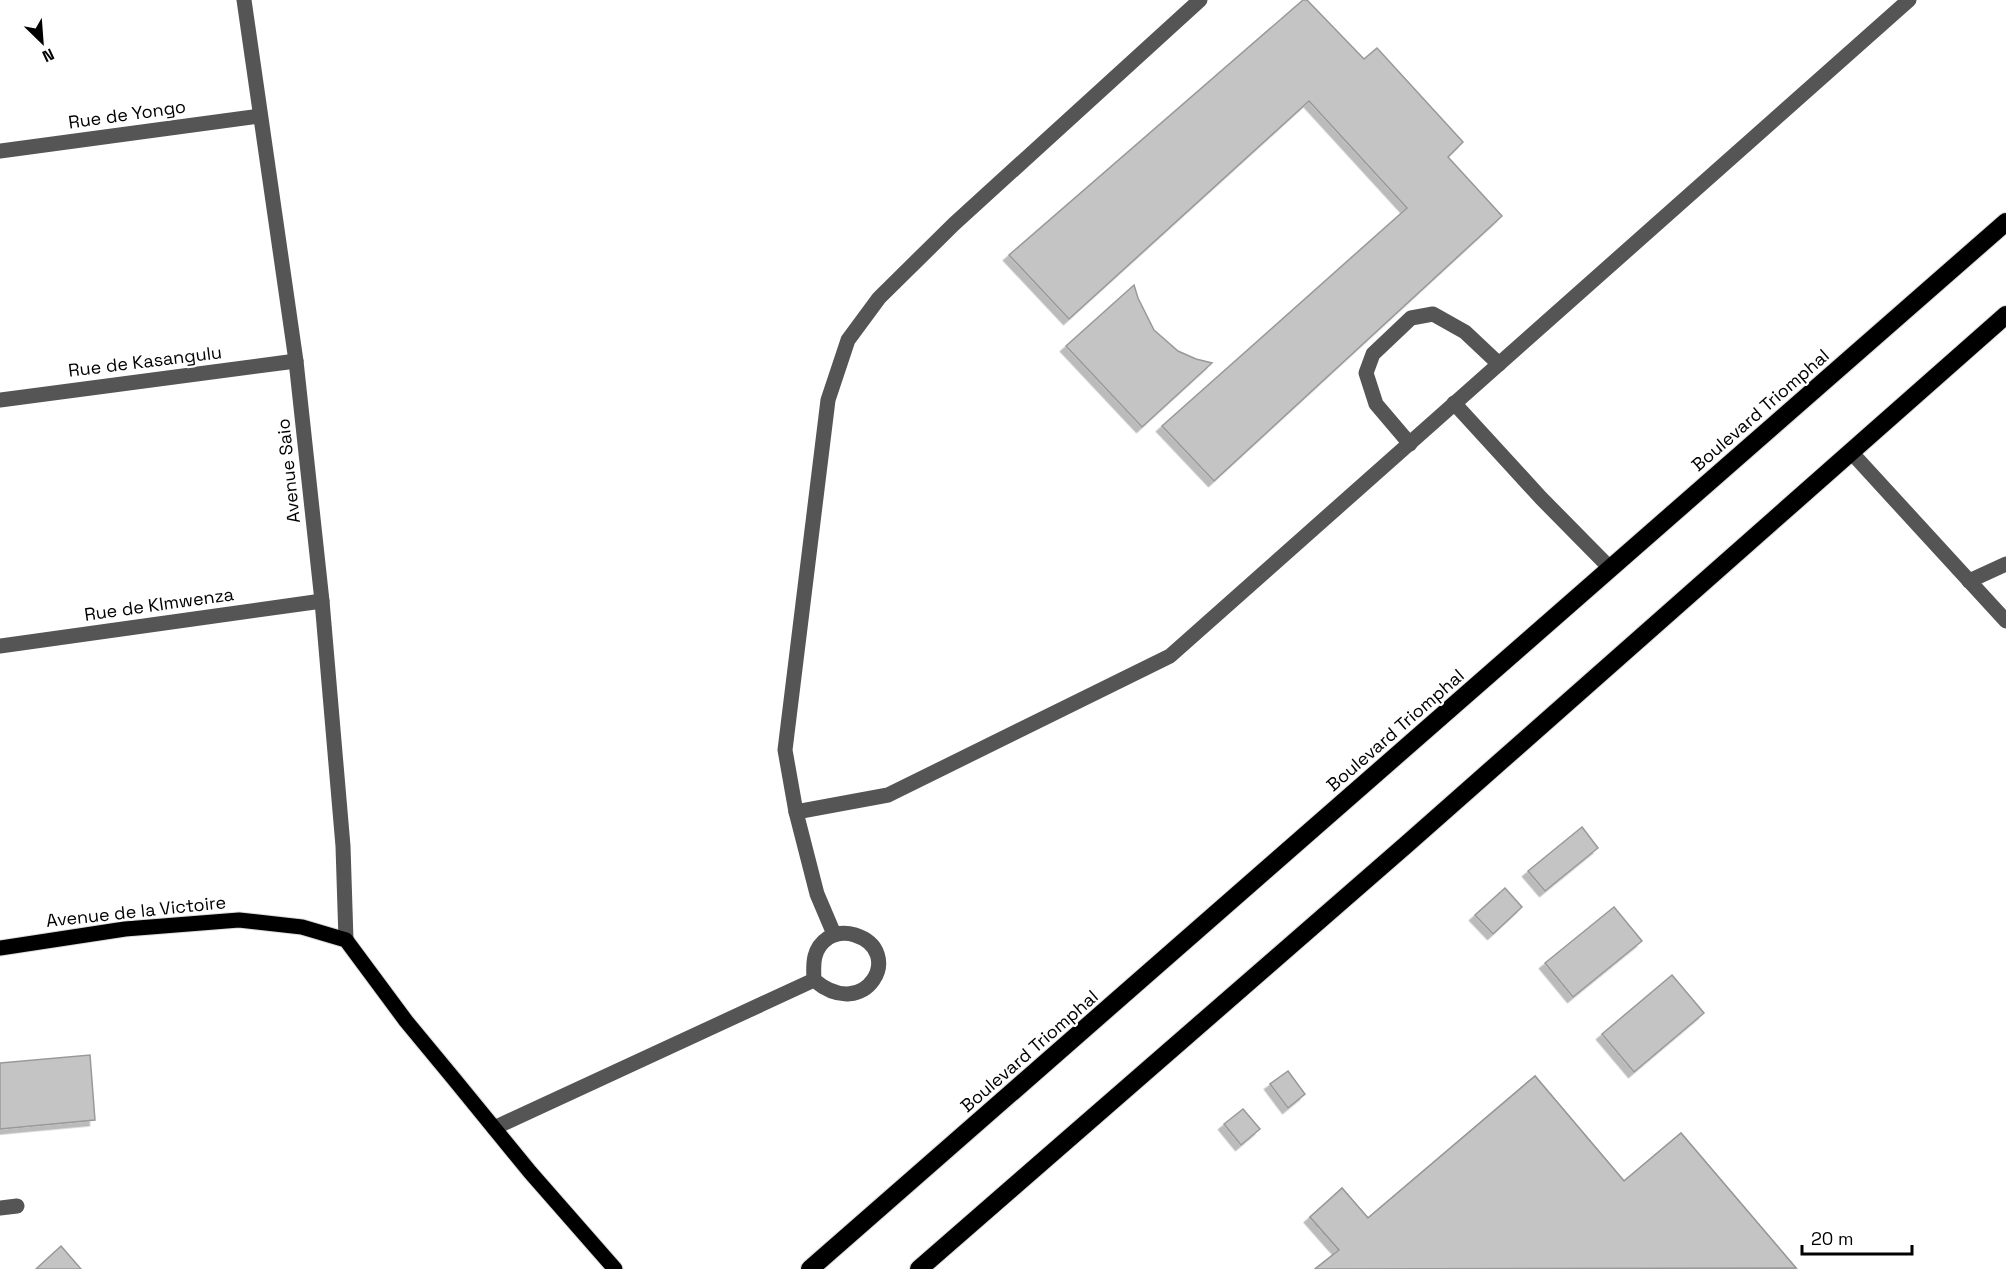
<svg xmlns="http://www.w3.org/2000/svg" width="2006" height="1269" font-family="'Space Grotesk',sans-serif">
	<style>
		.building { fill: #c4c4c4; stroke: #999; stroke-width: 1.5; filter: url(#shadow) }
		.lines { fill: none; stroke-linecap: round; stroke-linejoin: round }
		.major-casing { stroke: #dbdbdb; stroke-width: 17 }
		.highway-casing { stroke: #dbdbdb; stroke-width: 20 }
		.minor { stroke: #555; stroke-width: 15 }
		.major { stroke: #000; stroke-width: 15 }
		.highway { stroke: #000; stroke-width: 18 }
		.labels { text-anchor: middle; dominant-baseline: central; stroke-width: 4.5; stroke-linejoin: round; paint-order: stroke }
		.street-label { font-size: 18px; fill: #000; stroke: #fff }
	</style>
	<defs>
		<filter id="shadow"><feDropShadow dx="-5.5" dy="5.5" stdDeviation="0" flood-color="#0004"/></filter>
	</defs>
	<rect width="100%" height="100%" fill="#fff"/>
	<g class="building">
		<polygon points="1303,0 1307,0 1364,59 1377,48 1463,142 1448,157 1502,216 1214,481 1162,426 1407,208 1309,101 1069,319 1009,255"/>
		<polygon points="1134,285 1138,298 1154,330 1178,351 1196,359 1212,363 1142,427 1066,346"/>
		<polygon points="1582,827 1598,848 1545,891 1528,871"/>
		<polygon points="1505,888 1522,907 1493,934 1475,915"/>
		<polygon points="1614,907 1642,941 1573,997 1545,963"/>
		<polygon points="1672,975 1704,1013 1634,1072 1602,1034"/>
		<polygon points="90,1055 95,1120 0,1129 0,1063"/>
		<polygon points="1288,1071 1305,1094 1288,1108 1270,1084"/>
		<polygon points="1535,1076 1624,1181 1681,1133 1796,1268 1532,1269 1604,1209 1599,1203 1600,1201 1532,1117 1387,1240 1413,1269 1355,1269 1354,1267 1352,1269 1315,1269 1339,1250 1310,1217 1329,1200 1342,1188 1368,1218"/>
		<polygon points="1535,1076 1624,1181 1681,1133 1796,1268 1315,1269 1339,1250 1310,1217 1329,1200 1342,1188 1368,1218"/>
		<polygon points="1243,1109 1260,1129 1241,1145 1224,1124"/>
		<polygon points="61,1246 81,1269 36,1269"/>
	</g>
	<g class="lines">
		<defs>
			<polyline id="major" points="0,948 125,929 239,920 302,927 346,940 406,1021 454,1079 530,1172 615,1269"/>
			<g id="highway">
				<polyline points="810,1269 2006,222"/>
				<polyline points="919,1269 1407,844 2006,315"/>
			</g>
		</defs>
		<use href="#major" class="major-casing"/>
		<use href="#highway" class="highway-casing"/>
		<g class="minor">
			<polyline points="244,0 296,361 322,601 343,846 346,940"/>
			<polyline points="0,151 260,116"/>
			<polyline points="0,400 296,361"/>
			<polyline points="1454,403 1541,498 1611,569"/>
			<polyline points="1410,444 1376,404 1366,373 1373,354 1411,318 1433,314 1465,332 1499,364"/>
			<polyline points="1851,452 2006,621"/>
			<polyline points="1969,581 2006,564"/>
			<polyline points="0,646 322,601"/>
			<polyline points="796,812 888,795 1170,656 1909,0"/>
			<polyline points="834,934 817,894 796,812 785,750 828,400 848,340 879,298 954,224 1200,0"/>
			<path d="M 494,1128 L 814,980 C 866,1024 906,951 855,935 C 845,932 836,933 828,938 C 813,948 813,963 814,980"/>
			<polyline points="0,1208 17,1206"/>
		</g>
		<use href="#major" class="major"/>
		<use href="#highway" class="highway"/>
	</g>
	<g class="labels">
		<g class="street-label">
			<text transform="translate(127 114) rotate(-8)">Rue de Yongo</text>
			<text transform="translate(145 361) rotate(-7)">Rue de Kasangulu</text>
			<text transform="translate(1760 410) rotate(-41)">Boulevard Triomphal</text>
			<text transform="translate(288 471) rotate(-96)">Avenue Saio</text>
			<text transform="translate(159 604) rotate(-8)">Rue de KImwenza</text>
			<text transform="translate(1395 730) rotate(-41)">Boulevard Triomphal</text>
			<text transform="translate(136 911) rotate(-6)">Avenue de la Victoire</text>
			<text transform="translate(1029 1051) rotate(-41)">Boulevard Triomphal</text>
		</g>
	</g>
	<g transform="translate(42 42) rotate(155)" stroke="#ffffff" stroke-width="4.5" paint-order="stroke">
	<path d="M0-4.5L10 22L0 15L-10 22Z" fill="#000000"/>
	<text y="-9" font-size="16" font-weight="bold" text-anchor="middle" fill="#000000">N</text>
	</g>
	<path d="M1802 1245v9h110v-9" fill="none" stroke="#000000" stroke-width="3"/>
	<text x="1811" y="1245" font-size="18" fill="#000000" stroke="#ffffff" stroke-width="4.5" paint-order="stroke">20 m</text>
</svg>
